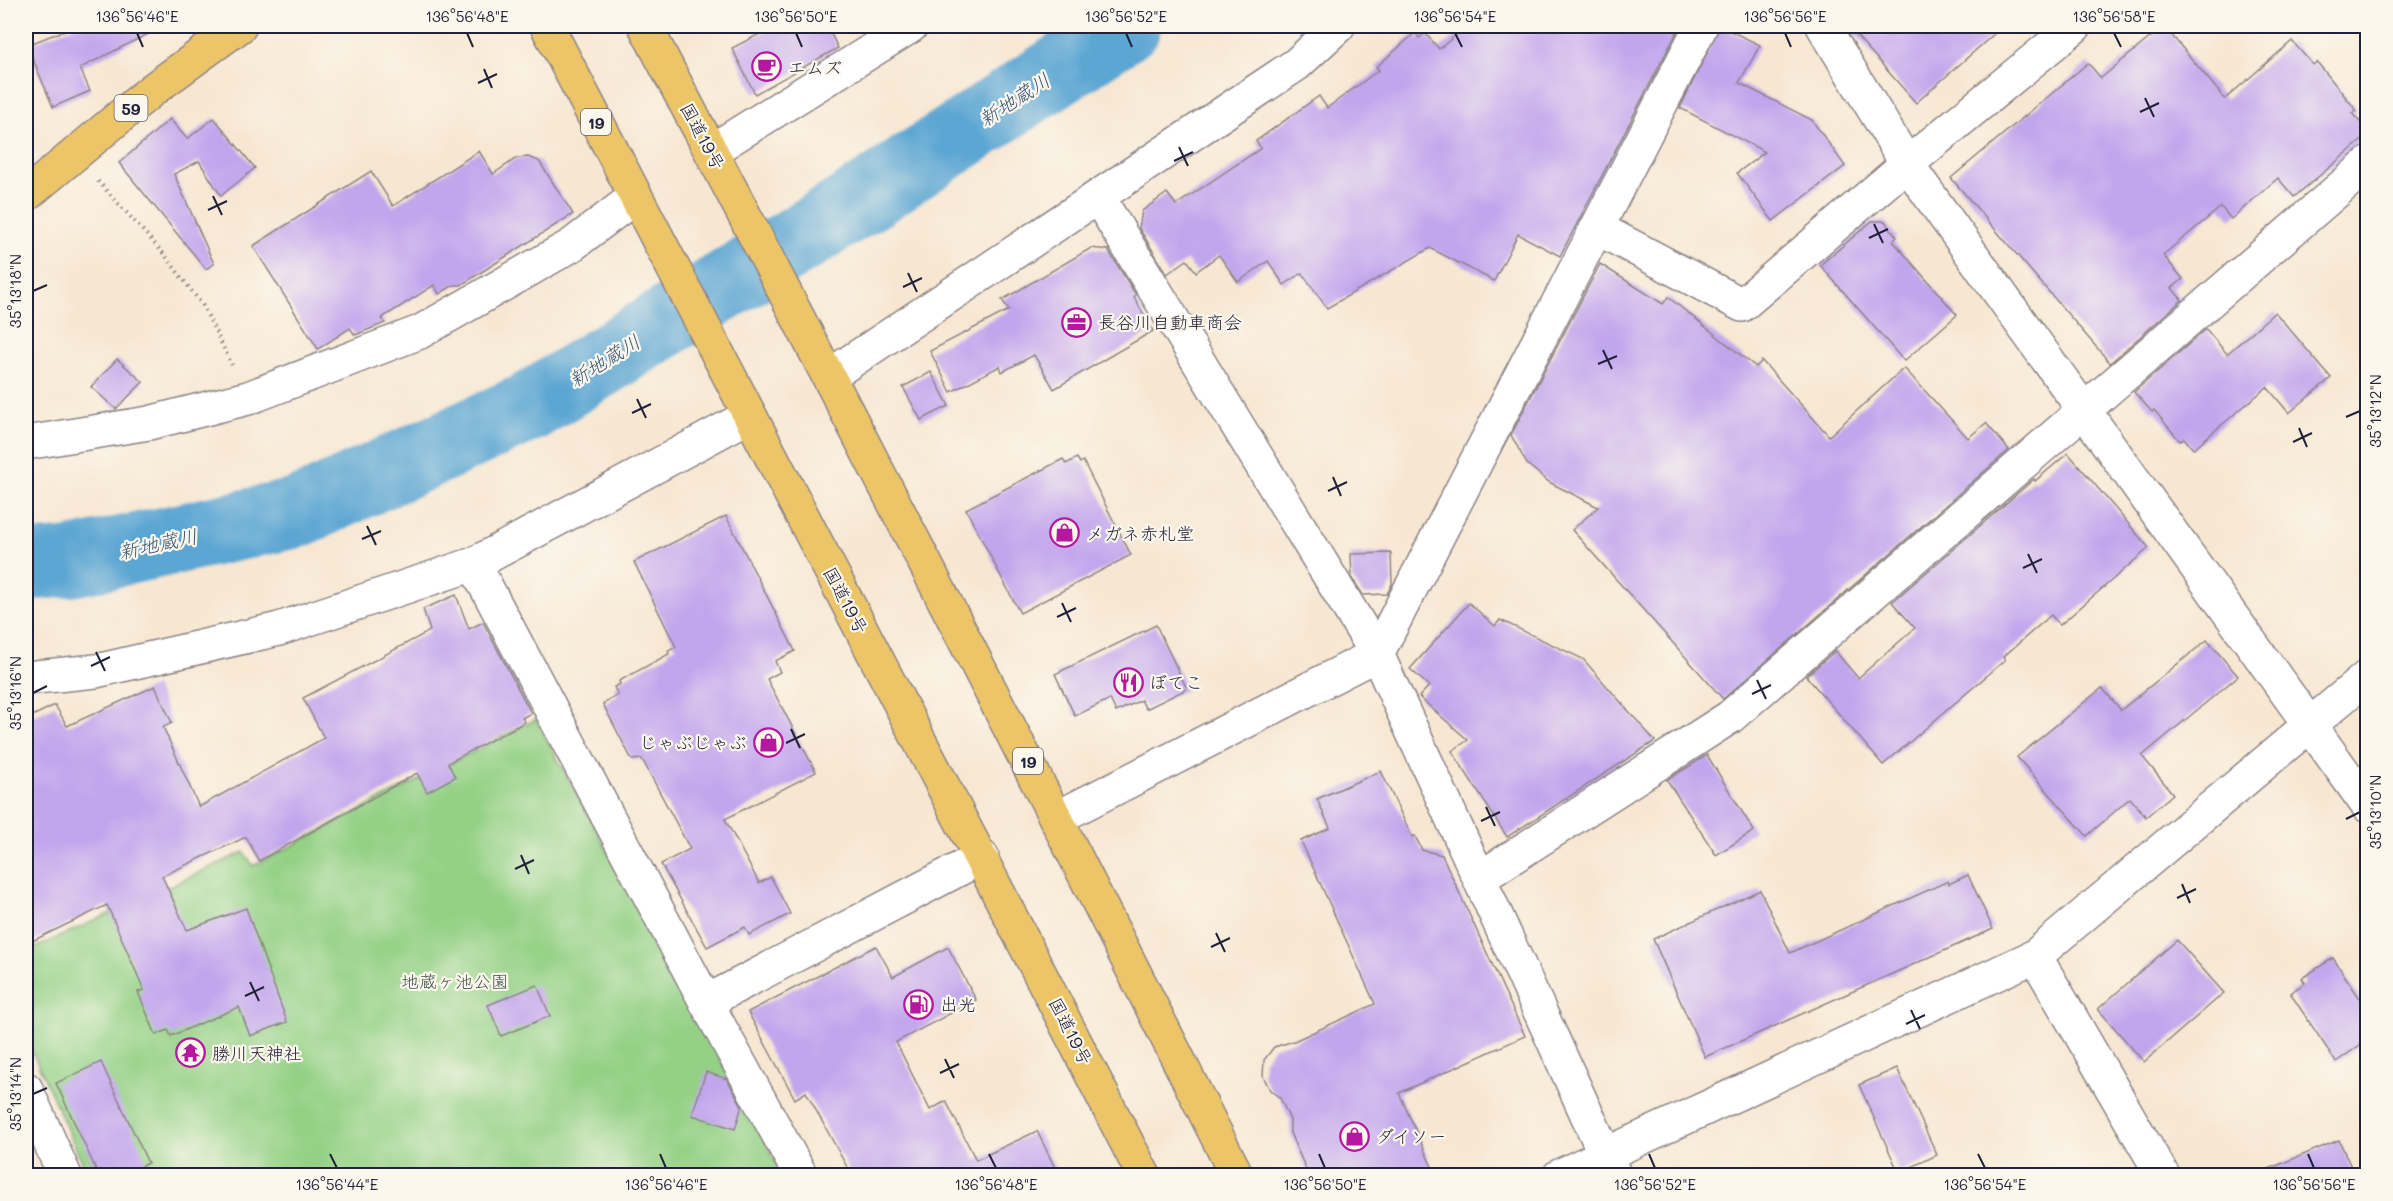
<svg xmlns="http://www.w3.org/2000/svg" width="2393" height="1201" font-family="Mali,'Klee One',sans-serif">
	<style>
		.green { fill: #94d186; stroke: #5b7a60; stroke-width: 1.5 }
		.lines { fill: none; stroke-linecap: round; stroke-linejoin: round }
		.river { stroke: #5ba6d3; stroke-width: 70 }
		.building { fill: #c2a6ed }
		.minor-casing { stroke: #8c8486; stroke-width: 36 }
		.major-casing { stroke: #8c8486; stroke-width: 36 }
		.highway-casing { stroke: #8c8486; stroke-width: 36 }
		.path { stroke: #8c8486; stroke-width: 4; stroke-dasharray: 1.5 4.5; stroke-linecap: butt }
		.minor { stroke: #fff; stroke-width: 33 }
		.major { stroke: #edc569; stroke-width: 33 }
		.highway { stroke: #edc569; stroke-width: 33 }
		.ticks { fill: none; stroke: #22223b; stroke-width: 2 }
		.labels { text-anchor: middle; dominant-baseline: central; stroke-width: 4.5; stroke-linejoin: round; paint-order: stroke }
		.shield { fill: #fbf7ec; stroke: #636270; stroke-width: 1.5 }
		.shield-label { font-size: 16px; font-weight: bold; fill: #22223b }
		.poi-label { font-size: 18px; fill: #22223b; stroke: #fbf7ec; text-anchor: start }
		.street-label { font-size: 18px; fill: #22223b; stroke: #fbf7ec }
		.park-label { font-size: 18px; fill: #445752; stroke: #fbf7ec }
		.water-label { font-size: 20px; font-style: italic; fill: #395778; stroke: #fbf7ec }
		.neatline { fill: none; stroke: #22223b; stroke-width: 2 }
		.ticks-label { font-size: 15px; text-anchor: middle; fill: #22223b }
	</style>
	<rect width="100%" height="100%" fill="#fbf7ec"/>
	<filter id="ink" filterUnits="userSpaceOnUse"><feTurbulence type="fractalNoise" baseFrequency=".0167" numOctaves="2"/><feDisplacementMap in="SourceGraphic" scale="12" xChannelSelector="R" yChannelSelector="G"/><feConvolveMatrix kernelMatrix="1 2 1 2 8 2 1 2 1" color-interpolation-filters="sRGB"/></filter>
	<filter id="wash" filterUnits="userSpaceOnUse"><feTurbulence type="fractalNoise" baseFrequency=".008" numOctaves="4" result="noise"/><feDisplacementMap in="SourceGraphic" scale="24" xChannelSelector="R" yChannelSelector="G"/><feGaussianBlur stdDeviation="1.35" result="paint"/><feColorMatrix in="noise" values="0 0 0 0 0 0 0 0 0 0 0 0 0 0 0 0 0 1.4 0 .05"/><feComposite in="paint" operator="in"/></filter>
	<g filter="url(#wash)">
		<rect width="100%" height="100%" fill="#f7e7d2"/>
		<polygon class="green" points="536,719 783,1175 88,1175 26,1038 26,952 244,852 253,866"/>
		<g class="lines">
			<polyline class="river" points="26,566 71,562 297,513 529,407 859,202 1126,26"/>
		</g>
		<g id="blocks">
			<g class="building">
				<polygon points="76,26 164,26 80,68 90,91 53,107 27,45"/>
				<polygon points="775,26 827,26 838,48 755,94 732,48"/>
				<polygon points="1467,26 1680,26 1560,256 1518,234 1494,281 1430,248 1327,308 1302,273 1284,285 1268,261 1238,282 1219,255 1196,272 1187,260 1167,274 1139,228 1142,211 1167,193 1176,205 1261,148 1256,141 1319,96 1327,108 1379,70 1376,67 1415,33 1419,38 1425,33 1439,49"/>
				<polygon points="1720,26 1760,45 1739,83 1812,120 1845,166 1773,221 1737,173 1765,152 1680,108"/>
				<polygon points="1848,26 2003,26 1916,103"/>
				<polygon points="2164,26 2225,99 2292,41 2313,65 2317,62 2357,111 2353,113 2367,131 2367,136 2294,197 2278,178 2231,219 2221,207 2163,255 2183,279 2172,288 2182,300 2110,363 1951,178 2088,63 2101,78"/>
				<polygon points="214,118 255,168 221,196 199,161 174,174 214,264 206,269 119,163 170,119 187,139"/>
				<polygon points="479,151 493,174 517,158 528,157 539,161 573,214 461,285 454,285 439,294 434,285 382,318 385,323 355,335 350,328 318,349 253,246 371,171 393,206"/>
				<polygon points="1872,221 1885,221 1897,237 1893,241 1957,315 1904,361 1820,265"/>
				<polygon points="1091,248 1108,250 1136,295 1134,297 1153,331 1054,389 1034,355 1002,372 1000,366 951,392 930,351 1009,310 1002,300"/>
				<polygon points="1600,264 1663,304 1668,297 1756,367 1762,361 1829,436 1904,368 1968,438 1986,423 2009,450 1723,699 1572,530 1598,507 1549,482 1527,464 1511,435"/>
				<polygon points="2275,312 2331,378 2289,413 2267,387 2193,449 2184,438 2180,441 2154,410 2152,412 2134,392 2206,329 2227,354"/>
				<polygon points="117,359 143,382 116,409 91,387"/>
				<polygon points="931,372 949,406 921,420 903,387"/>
				<polygon points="2068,453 2149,548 2060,625 2051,615 2003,657 2005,660 1883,765 1806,676 1835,651 1858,678 1915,628 1892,602 2034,479 2035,481"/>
				<polygon points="1077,458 1080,463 1083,461 1131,555 1020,613 966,509 1063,459 1066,464"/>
				<polygon points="726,516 795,651 775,661 780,672 767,679 816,772 725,819 759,883 771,877 790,914 749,935 745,927 707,947 661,864 690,849 642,759 632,760 603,704 618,695 614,687 620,684 619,681 669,654 668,651 676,647 634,562"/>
				<polygon points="1391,553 1392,584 1387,594 1363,595 1352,578 1351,554"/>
				<polygon points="456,595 469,629 483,622 531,713 522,718 525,722 448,763 455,777 427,792 417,773 259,861 246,837 162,876 187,930 246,908 287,1022 250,1036 239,1007 171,1036 168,1030 156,1035 138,992 144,990 107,905 26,944 26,719 55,705 67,726 155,686 172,723 163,727 199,807 324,738 303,698 430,631 423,609"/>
				<polygon points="1469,603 1495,626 1500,620 1583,659 1655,741 1507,837 1452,751 1468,740 1419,697 1429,686 1410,669"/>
				<polygon points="1156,625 1187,689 1146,709 1141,700 1116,712 1110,699 1075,716 1055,674"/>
				<polygon points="2207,640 2238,676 2142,756 2173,794 2146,817 2130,798 2087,836 2017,757 2102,688 2121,710"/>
				<polygon points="1707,755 1754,831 1716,855 1667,780"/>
				<polygon points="1381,771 1412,837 1415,836 1422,850 1442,855 1525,1036 1399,1093 1436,1176 1309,1176 1290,1133 1290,1120 1280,1098 1270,1090 1263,1076 1264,1060 1274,1047 1294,1041 1375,1004 1301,841 1330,828 1317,799"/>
				<polygon points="1968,875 1993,929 1705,1057 1653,939 1760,890 1790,953 1948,881 1949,884"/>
				<polygon points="2177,940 2224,993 2144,1062 2098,1009"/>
				<polygon points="876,946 893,977 948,947 976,1000 896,1042 930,1110 946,1101 976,1160 1037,1131 1059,1176 852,1176 806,1092 795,1099 748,1012"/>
				<polygon points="2333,958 2367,1009 2367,1040 2336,1062 2290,993 2305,983 2302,978"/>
				<polygon points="537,985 550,1016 501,1036 488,1005"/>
				<polygon points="101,1062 148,1163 122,1176 99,1176 56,1083"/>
				<polygon points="1897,1068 1937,1155 1899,1173 1859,1085"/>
				<polygon points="706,1072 727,1079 742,1106 735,1129 692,1115"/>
				<polygon points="2339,1140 2355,1176 2255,1176 2254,1175"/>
			</g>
		</g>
	</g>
	<g filter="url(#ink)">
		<use href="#blocks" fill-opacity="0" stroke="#8c8486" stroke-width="1.5"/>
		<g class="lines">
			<defs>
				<g id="minor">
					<polyline points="1823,26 1907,164 2368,806"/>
					<polyline points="711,151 911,26"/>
					<polyline points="1098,197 1377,654 1615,1176"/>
					<polyline points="1597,228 1742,305 1907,164 2075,26"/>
					<polyline points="829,376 1297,64 1338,26"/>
					<polyline points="26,443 149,423 248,398 420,332 572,245 635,197"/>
					<polyline points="474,564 706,1002 801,1176"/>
					<polyline points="26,678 96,671 279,629 474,564 749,416"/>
					<polyline points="1057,818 1377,654 1701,26"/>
					<polyline points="1480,878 1730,717 2368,164"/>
					<polyline points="2035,956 2163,1176"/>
					<polyline points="706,1002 982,857"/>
					<polyline points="26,1089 65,1176"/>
					<polyline points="1559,1176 2035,956 2368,676"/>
				</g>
				<polyline id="major" points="26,195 152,90 240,26"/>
				<g id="highway">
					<path d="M 547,26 C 745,409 948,791 1144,1176"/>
					<path d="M 645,26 C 846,407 1043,790 1237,1176"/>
				</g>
			</defs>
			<use href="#minor" class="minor-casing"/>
			<use href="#major" class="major-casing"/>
			<use href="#highway" class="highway-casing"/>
			<polyline class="path" points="98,181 164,254 203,306 232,365"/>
			<use href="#minor" class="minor"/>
			<use href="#major" class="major"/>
			<use href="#highway" class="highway"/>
		</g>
	</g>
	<path class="ticks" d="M 137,33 L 143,47M 467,33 L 473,47M 796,33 L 802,47M 1126,33 L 1132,47M 1455,33 L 1462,47M 1785,33 L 1791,47M 2114,33 L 2121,47M 484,69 L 492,88M 478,83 L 497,74M 2145,98 L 2154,117M 2140,112 L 2159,103M 1179,147 L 1188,166M 1174,161 L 1193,152M 213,196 L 222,215M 208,210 L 227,201M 1874,224 L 1883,243M 1869,238 L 1888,229M 908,273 L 917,292M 903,287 L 922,278M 33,291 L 47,285M 1603,350 L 1612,369M 1598,364 L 1617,356M 637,399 L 646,418M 632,413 L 651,404M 2346,417 L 2360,411M 2299,428 L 2307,447M 2293,442 L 2312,433M 1333,477 L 1341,496M 1328,491 L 1347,482M 367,526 L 376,545M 362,539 L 381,531M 2028,554 L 2037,573M 2023,568 L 2042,559M 1062,603 L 1071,622M 1057,617 L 1076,608M 96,652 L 105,671M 91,666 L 110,657M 1757,680 L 1766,699M 33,693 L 47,686M 1752,694 L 1771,685M 791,729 L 800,748M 786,743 L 805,734M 1486,807 L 1495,826M 2346,819 L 2360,812M 1481,821 L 1500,812M 521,855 L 529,874M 515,869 L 534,860M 2182,884 L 2190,903M 2177,898 L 2196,889M 1216,933 L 1225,952M 1211,947 L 1230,938M 250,982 L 259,1001M 245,996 L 264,987M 1911,1010 L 1920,1029M 1906,1024 L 1925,1015M 945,1059 L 954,1078M 940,1073 L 959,1064M 33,1094 L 47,1088M 330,1154 L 337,1168M 660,1154 L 666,1168M 989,1154 L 996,1168M 1319,1154 L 1325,1168M 1649,1154 L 1655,1168M 1978,1154 L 1985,1168M 2308,1154 L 2314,1168"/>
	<defs>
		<symbol id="cafe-ring" viewBox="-11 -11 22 22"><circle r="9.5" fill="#fbf7ec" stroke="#b5179e" stroke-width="1.5"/><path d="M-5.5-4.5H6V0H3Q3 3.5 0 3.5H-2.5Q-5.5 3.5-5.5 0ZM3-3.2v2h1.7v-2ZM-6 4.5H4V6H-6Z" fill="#b5179e"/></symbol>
		<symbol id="office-ring" viewBox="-11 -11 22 22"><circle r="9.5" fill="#fbf7ec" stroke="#b5179e" stroke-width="1.5"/><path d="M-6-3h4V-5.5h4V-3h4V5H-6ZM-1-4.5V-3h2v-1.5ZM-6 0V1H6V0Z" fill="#b5179e"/></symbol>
		<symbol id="shop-ring" viewBox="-11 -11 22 22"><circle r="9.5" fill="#fbf7ec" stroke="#b5179e" stroke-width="1.5"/><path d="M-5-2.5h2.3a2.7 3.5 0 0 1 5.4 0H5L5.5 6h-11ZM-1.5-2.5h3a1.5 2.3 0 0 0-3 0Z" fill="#b5179e"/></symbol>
		<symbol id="restaurant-ring" viewBox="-11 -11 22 22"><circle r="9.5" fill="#fbf7ec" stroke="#b5179e" stroke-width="1.5"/><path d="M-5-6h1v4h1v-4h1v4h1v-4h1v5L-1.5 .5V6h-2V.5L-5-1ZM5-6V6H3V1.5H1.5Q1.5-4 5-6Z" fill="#b5179e"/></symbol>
		<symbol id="fuel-ring" viewBox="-11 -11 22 22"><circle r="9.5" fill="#fbf7ec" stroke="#b5179e" stroke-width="1.5"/><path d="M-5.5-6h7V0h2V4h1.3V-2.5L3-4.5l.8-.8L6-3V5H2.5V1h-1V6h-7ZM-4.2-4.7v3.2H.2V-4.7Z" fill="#b5179e"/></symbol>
		<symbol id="temple-ring" viewBox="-11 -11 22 22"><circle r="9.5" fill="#fbf7ec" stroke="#b5179e" stroke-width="1.5"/><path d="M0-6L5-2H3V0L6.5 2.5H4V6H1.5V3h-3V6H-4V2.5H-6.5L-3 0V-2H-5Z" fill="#b5179e"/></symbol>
	</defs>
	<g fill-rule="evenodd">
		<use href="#cafe-ring" x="750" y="50" width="33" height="33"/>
		<use href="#office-ring" x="1060" y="306" width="33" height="33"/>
		<use href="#shop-ring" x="1048" y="516" width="33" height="33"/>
		<use href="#restaurant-ring" x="1112" y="666" width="33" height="33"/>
		<use href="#shop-ring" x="752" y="726" width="33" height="33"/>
		<use href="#fuel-ring" x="902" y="988" width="33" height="33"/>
		<use href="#temple-ring" x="174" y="1036" width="33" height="33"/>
		<use href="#shop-ring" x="1338" y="1120" width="33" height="33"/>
	</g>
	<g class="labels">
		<g class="shield">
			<rect x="114.5" y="95" width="33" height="26" rx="4.5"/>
			<rect x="581" y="109" width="30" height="26" rx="4.5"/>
			<rect x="1013" y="748" width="30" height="26" rx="4.5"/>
		</g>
		<g class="shield-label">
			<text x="131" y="108">59</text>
			<text x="596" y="122">19</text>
			<text x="1028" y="761">19</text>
		</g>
		<g class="poi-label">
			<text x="788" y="67">エムズ</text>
			<text x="1098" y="322">長谷川自動車商会</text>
			<text x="1086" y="533">メガネ赤札堂</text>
			<text x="1149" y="682">ぼてこ</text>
			<text x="747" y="742" text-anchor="end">じゃぶじゃぶ</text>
			<text x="940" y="1004">出光</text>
			<text x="212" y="1053">勝川天神社</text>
			<text x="1376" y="1136">ダイソー</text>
		</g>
		<g class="street-label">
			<text transform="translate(703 136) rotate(62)">国道19号</text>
			<text transform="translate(846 600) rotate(62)">国道19号</text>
			<text transform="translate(1071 1031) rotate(63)">国道19号</text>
		</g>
		<g class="park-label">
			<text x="455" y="981">地蔵ヶ池公園</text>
		</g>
		<g class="water-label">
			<text transform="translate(1014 99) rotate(-33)">新地蔵川</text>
			<text transform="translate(604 360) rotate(-32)">新地蔵川</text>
			<text transform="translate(158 543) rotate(-12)">新地蔵川</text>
		</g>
	</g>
	<rect width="2393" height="1201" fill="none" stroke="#fbf7ec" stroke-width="66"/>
	<rect x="33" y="33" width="2327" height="1135" class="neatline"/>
	<g class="ticks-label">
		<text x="137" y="22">136°56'46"E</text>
		<text x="467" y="22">136°56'48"E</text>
		<text x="796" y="22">136°56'50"E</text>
		<text x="1126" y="22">136°56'52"E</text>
		<text x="1455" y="22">136°56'54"E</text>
		<text x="1785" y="22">136°56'56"E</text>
		<text x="2114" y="22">136°56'58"E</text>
		<text transform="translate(16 291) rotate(-90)" y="5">35°13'18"N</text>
		<text transform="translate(2376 411) rotate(-90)" y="5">35°13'12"N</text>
		<text transform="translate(16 693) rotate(-90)" y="5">35°13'16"N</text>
		<text transform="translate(2376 812) rotate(-90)" y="5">35°13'10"N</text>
		<text transform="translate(16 1094) rotate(-90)" y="5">35°13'14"N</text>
		<text x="337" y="1190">136°56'44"E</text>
		<text x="666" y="1190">136°56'46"E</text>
		<text x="996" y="1190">136°56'48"E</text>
		<text x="1325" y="1190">136°56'50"E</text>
		<text x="1655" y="1190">136°56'52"E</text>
		<text x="1985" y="1190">136°56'54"E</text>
		<text x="2314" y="1190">136°56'56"E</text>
	</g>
</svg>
